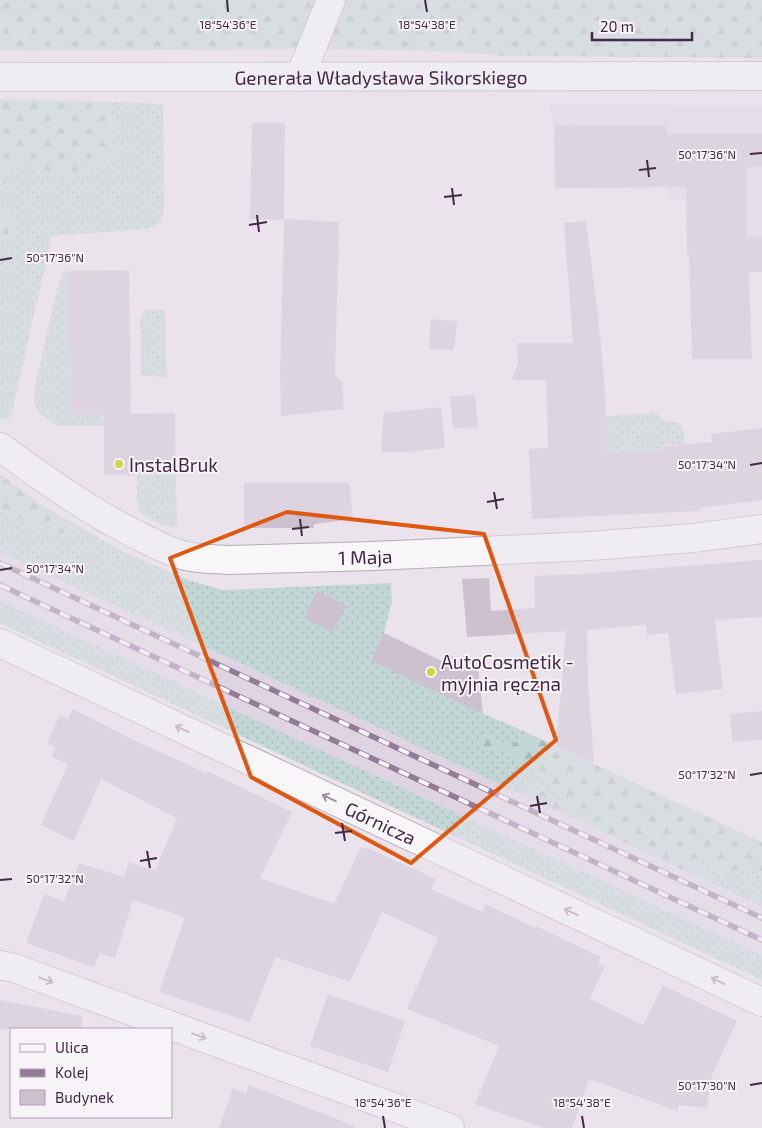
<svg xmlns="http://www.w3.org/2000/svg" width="762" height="1128" font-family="'Exo 2',sans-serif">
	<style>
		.built { fill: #dfd4e1 }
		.grass { fill: url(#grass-dots) }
		.forest { fill: url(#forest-firs) }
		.building { fill: #cdc0cf }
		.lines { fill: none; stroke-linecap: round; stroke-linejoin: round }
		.minor-casing { stroke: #b8abba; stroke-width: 30 }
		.minor { stroke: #f9f6fa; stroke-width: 28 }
		.rail-casing { stroke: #937b97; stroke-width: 5.5 }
		.rail { stroke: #f8f3f9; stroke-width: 4; stroke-dasharray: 11; stroke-linecap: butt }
		.oneway { stroke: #9e90a0 }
		.marked { fill: none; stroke: #e0570f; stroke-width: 4; stroke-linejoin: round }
		.ticks { fill: none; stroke: #422946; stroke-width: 2 }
		.poi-dot { fill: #ccd841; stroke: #f8f3f9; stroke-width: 2 }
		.labels { text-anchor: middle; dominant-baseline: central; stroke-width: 4; stroke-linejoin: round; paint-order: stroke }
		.street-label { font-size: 19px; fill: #422946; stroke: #f8f3f9 }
		.poi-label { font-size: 19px; fill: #422946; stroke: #f8f3f9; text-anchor: start }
		.ticks-label { font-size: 12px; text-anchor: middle; fill: #422946; stroke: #f8f3f9; stroke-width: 4; stroke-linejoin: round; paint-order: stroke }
	</style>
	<defs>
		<pattern id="grass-dots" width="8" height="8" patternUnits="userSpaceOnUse" patternTransform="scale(1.25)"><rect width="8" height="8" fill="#c3d6d6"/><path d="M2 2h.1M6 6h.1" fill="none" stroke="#a9b8b9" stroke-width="1.8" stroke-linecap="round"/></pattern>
		<pattern id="forest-firs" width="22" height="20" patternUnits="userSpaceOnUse" patternTransform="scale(1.25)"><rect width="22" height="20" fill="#c3d6d6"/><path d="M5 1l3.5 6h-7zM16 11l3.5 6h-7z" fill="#a9b8b9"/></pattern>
	</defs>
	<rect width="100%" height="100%" fill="#eae3ec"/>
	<g class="built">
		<polygon points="550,105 762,106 762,237 747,237 747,208 744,197 668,199 667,187 555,188 554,125"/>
		<polygon points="0,552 91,595 180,635 762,907 762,955 0,601"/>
	</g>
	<g class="grass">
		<path d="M 119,102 L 163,104 C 163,132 164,159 164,186 C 164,197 166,211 160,221 C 157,227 150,228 144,229 L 52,236 L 12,412 L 10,417 L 3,420 L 0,417 L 0,239 L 9,238 L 10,214 L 0,215 L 0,184 L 6,183 L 9,169 L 13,164 L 27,163 L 38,168 L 63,180 L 78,177 L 87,167 L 108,163 L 113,155 L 109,131 L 116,119 L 109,110 Z"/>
		<polygon points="69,271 103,415 104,426 57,426 40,413 36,407 34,401 34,391 55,297 63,272"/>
		<polygon points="146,310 165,310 167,377 142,376 141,373 140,321 141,316"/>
		<path d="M 652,412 L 658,414 L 662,421 L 668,421 L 680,423 C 686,435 686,441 679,453 L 678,444 L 663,445 L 663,453 L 582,466 L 606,416 L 641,414 Z"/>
		<path d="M 176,474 L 177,524 L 173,528 C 163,525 143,519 139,508 C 136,500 137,484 137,475 Z"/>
		<polygon points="46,508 126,553 189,580 222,590 391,583 392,601 384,633 471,708 530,734 519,738 512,745 499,742 486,734 487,749 499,750 531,767 562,791 572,802 565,804 552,799 545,792 530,789 514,791 180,635 91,595 0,552 0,510 55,533 73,529"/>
		<polygon points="0,601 762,955 762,980 0,623"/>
		<path d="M 700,858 L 708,861 L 723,876 C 728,875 730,873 734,871 C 746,866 751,868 762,872 L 762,907 L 713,884 L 703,872 Z"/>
	</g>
	<g class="forest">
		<polygon points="0,0 762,0 762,58 504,56 457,52 338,49 0,51"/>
		<polygon points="0,99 119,102 109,110 116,119 109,131 113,155 108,163 87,167 78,177 63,180 38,168 27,163 14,164 9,169 6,183 0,184"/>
		<polygon points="10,214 14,232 9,238 0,239 0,215"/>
		<polygon points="0,474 64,521 73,529 69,533 55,533 0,510"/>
		<path d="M 486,734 L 499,742 L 512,745 L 519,738 L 530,734 L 762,842 L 762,872 C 751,868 745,866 734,871 C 730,873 728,875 723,876 L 708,861 L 700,858 L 703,872 L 713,884 L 514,791 L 530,789 L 545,792 L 552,799 L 565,804 L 572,802 L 562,791 L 531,767 L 499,750 L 487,749 L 481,744 L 481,737 Z"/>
	</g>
	<g class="building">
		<polygon points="252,123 285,123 284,220 250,219"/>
		<polygon points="554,125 667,126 667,134 762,134 762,167 746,167 747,237 762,237 762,272 749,272 752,359 692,359 689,254 687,254 686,187 555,188"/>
		<polygon points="284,219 339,222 335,375 342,382 344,409 281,416 280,374"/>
		<polygon points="586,221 598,316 605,388 607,453 663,452 663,446 712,442 711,434 762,428 762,500 700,508 700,511 532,519 529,449 548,448 546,380 512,380 518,362 517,343 573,343 564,223"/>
		<polygon points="129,270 131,414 175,413 176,474 104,475 104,415 72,415 69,271"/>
		<polygon points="431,319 457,321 454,350 429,349"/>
		<polygon points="475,395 478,427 453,428 450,396"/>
		<polygon points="441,407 445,448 406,452 381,452 384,413"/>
		<polygon points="244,483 349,483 353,519 314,524 314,528 244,528"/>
		<polygon points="762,560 762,617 715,620 723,689 676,694 668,633 647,635 646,625 587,630 588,681 594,763 556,746 566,631 467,637 462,579 489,578 491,611 535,608 534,576 582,574"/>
		<polygon points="317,591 346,606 333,632 304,618"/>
		<polygon points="384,633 446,663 450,655 478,669 483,714 371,661"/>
		<polygon points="73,709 138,742 206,773 207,771 292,812 260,878 334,904 361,847 372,850 436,879 431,889 482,912 486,904 535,928 536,926 601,957 598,963 605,966 590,999 643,1025 663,985 737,1021 712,1075 707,1108 678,1105 678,1111 589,1079 572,1128 544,1128 475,1104 499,1046 407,1009 438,938 382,912 350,982 275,957 250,1022 159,992 185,917 133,900 115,958 100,953 94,967 26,943 44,894 64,901 79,863 124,877 129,862 155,871 177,818 101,779 74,841 41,825 68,764 52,757 55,747 47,743 60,715 68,719"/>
		<polygon points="762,711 762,740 732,742 730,714"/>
		<polygon points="328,994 405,1021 388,1072 310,1046"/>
		<polygon points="0,1000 82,1016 81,1029 0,1029"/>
		<polygon points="248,1085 355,1126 354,1128 219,1128 233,1088 246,1093"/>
	</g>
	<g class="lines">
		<defs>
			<g id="minor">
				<path id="s1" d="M 0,77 L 762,76"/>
				<polyline points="300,77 331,0"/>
				<path id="s2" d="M 0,447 C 42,477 84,508 131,532 C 149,541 166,551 186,556 C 200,559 214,559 228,560 L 373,556 L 589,546 L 694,538 L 762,529"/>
				<path id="s3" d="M 0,643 L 762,1002"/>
				<polyline points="0,965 14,968 450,1128"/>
			</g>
		</defs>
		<use href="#minor" class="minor-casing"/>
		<use href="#minor" class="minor"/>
		<defs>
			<g id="rail">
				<polyline points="0,563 762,918"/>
				<polyline points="0,585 762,940"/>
			</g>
		</defs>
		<use href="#rail" class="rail-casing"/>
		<use href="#rail" class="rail"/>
	</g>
	<defs><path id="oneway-shaft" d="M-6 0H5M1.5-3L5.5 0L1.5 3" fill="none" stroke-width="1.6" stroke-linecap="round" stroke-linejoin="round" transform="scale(1.25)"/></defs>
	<g class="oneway">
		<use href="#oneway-shaft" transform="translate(182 729) rotate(-155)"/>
		<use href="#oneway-shaft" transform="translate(329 798) rotate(-155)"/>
		<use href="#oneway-shaft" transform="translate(571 912) rotate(-155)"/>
		<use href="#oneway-shaft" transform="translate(46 980) rotate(20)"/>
		<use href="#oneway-shaft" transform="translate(718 981) rotate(-155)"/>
		<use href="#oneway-shaft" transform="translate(199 1036) rotate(20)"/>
	</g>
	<path d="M0 0H762V1128H0ZM 287,512 L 484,534 L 556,740 L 411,863 L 251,777 L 170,558 Z" fill="#eae3ec" fill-opacity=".55" fill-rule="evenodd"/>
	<path class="marked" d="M 287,512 L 484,534 L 556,740 L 411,863 L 251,777 L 170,558 Z"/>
	<path class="ticks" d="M 227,0 L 228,12M 425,0 L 427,12M 750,154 L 762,153M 647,160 L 649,177M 639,170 L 656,168M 452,188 L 454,205M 444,197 L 462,195M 257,215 L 259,232M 249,225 L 267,222M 0,260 L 12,258M 750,465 L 762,463M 494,492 L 497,509M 487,502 L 504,499M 300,519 L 302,536M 292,529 L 309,527M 0,570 L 12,568M 750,775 L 762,773M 537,796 L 540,813M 530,806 L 547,803M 342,823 L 345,841M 335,833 L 352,831M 147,851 L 150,868M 140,861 L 157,858M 0,880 L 12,879M 750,1085 L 762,1083M 383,1116 L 385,1128M 582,1116 L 584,1128"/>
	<g class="poi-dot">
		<circle cx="119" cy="464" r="5"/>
		<circle cx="431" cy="672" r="5"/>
	</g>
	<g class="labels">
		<g class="street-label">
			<text stroke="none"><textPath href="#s1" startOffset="381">Generała Władysława Sikorskiego</textPath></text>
			<text stroke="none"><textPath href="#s2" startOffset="396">1 Maja</textPath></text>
			<text stroke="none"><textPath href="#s3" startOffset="421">Górnicza</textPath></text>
		</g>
		<g class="poi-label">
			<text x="129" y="464">InstalBruk</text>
			<text x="441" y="661">AutoCosmetik -<tspan x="441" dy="22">myjnia ręczna</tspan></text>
		</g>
	</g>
	<g class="ticks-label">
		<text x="228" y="29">18°54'36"E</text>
		<text x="427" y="29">18°54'38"E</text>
		<text x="707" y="159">50°17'36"N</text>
		<text x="55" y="262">50°17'36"N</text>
		<text x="707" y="469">50°17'34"N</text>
		<text x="55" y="573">50°17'34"N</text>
		<text x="707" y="779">50°17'32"N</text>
		<text x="55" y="883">50°17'32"N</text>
		<text x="707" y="1090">50°17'30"N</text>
		<text x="383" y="1107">18°54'36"E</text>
		<text x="582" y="1107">18°54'38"E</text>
	</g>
	<rect x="10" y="1028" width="162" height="90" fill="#f8f3f9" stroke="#afa2b1"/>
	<rect x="20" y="1044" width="25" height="8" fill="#f9f6fa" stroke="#afa2b1"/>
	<text x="55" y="1053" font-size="15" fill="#422946">Ulica</text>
	<rect x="20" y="1069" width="25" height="8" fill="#937b97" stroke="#afa2b1"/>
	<text x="55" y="1078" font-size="15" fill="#422946">Kolej</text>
	<rect x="20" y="1090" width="25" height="15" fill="#cdc0cf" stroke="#afa2b1"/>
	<text x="55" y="1103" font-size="15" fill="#422946">Budynek</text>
	<path d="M592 32v8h100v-8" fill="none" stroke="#422946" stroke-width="2.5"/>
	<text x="600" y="32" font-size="15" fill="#422946" stroke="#f8f3f9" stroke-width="4" paint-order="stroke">20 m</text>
</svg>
